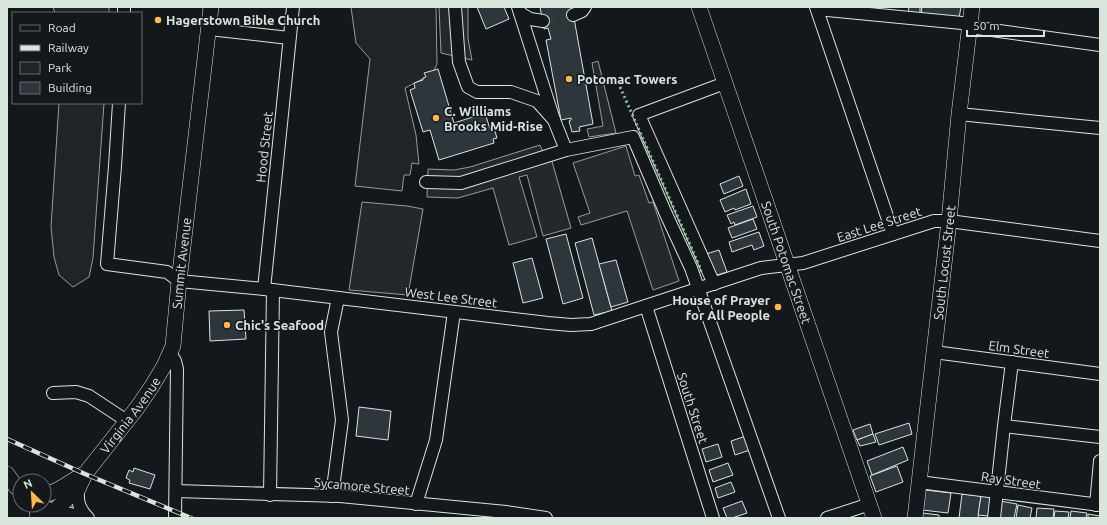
<svg xmlns="http://www.w3.org/2000/svg" width="1107" height="525" font-family="Ubuntu,sans-serif">
	<style>
		.green { fill: #202428; stroke: #939e99 }
		.parking { fill: #24282b; stroke: #939e99 }
		.building { fill: #2c363c; stroke: #d8e6dc }
		.lines { fill: none; stroke-linecap: round; stroke-linejoin: round }
		.minor-tunnel { stroke: #313739; stroke-width: 12; stroke-dasharray: 12 6; stroke-linecap: butt }
		.minor-casing { stroke: #d8e6dc; stroke-width: 14 }
		.major-casing { stroke: #d8e6dc; stroke-width: 16 }
		.minor { stroke: #14181c; stroke-width: 12 }
		.major { stroke: #14181c; stroke-width: 15 }
		.rail-casing { stroke: #d8e6dc; stroke-width: 4.5 }
		.rail { stroke: #14181c; stroke-width: 3; stroke-dasharray: 9; stroke-linecap: butt }
		.hedge { stroke: #8ac095; stroke-width: 3; stroke-dasharray: 2 3; stroke-linecap: butt }
		.poi-dot { fill: #ffb74d; stroke: #14181c; stroke-width: 1.5 }
		.labels { text-anchor: middle; dominant-baseline: central; stroke-width: 3; stroke-linejoin: round; paint-order: stroke }
		.poi-label { font-size: 13px; font-weight: bold; fill: #d8e6dc; stroke: #14181c; text-anchor: start }
		.street-label { font-size: 13px; fill: #d8e6dc; stroke: #14181c }
	</style>
	<rect width="100%" height="100%" fill="#14181c"/>
	<g class="green">
		<polygon points="53,7 109,7 109,13 55,13"/>
		<polygon points="351,7 436,7 437,64 432,74 405,88 416,135 419,164 412,163 410,175 404,175 402,191 355,186 370,59 356,43"/>
		<polygon points="59,103 104,103 93,258 89,277 73,287 59,275 54,257 51,227"/>
	</g>
	<g class="parking">
		<polygon points="439,7 468,7 468,39 472,60 441,53"/>
		<polygon points="598,61 616,133 589,137 587,129 603,126 592,63"/>
		<polygon points="540,145 543,152 549,151 571,228 543,236 527,175 519,177 537,237 509,245 493,188 458,198 427,197 428,169 454,170 470,167"/>
		<polygon points="626,146 635,176 639,175 649,203 653,202 679,281 653,290 627,211 581,225 578,217 590,213 573,163"/>
		<polygon points="362,202 407,206 423,209 408,295 349,290"/>
	</g>
	<g class="building">
		<polygon points="477,7 504,7 509,19 486,29"/>
		<polygon points="540,7 572,7 593,124 579,127 580,131 572,132 569,121 571,120 571,118 561,120 546,40 551,39 548,28 544,29"/>
		<polygon points="909,7 920,7 920,15 908,13"/>
		<polygon points="922,7 961,7 959,18 921,14"/>
		<polygon points="438,69 454,123 485,113 490,129 494,128 497,138 493,139 494,143 439,160 430,130 423,132 410,90 415,88 414,83 423,80 423,78 426,77 424,73"/>
		<polygon points="739,176 743,186 724,194 720,184"/>
		<polygon points="746,189 751,204 735,210 734,208 725,212 720,200"/>
		<polygon points="753,206 757,217 735,225 734,222 731,224 727,215"/>
		<polygon points="753,219 757,229 732,238 728,228"/>
		<polygon points="759,232 764,246 754,250 752,245 732,252 729,242"/>
		<polygon points="566,234 583,298 563,304 546,239"/>
		<polygon points="592,238 612,311 594,315 575,243"/>
		<polygon points="719,250 727,272 714,276 706,254"/>
		<polygon points="532,258 543,298 523,303 513,263"/>
		<polygon points="616,260 628,302 611,307 599,264"/>
		<polygon points="244,310 246,339 210,341 209,311"/>
		<polygon points="359,407 391,411 388,440 356,436"/>
		<polygon points="909,423 912,434 879,445 875,434"/>
		<polygon points="870,424 873,434 857,440 853,430"/>
		<polygon points="873,434 876,442 860,446 857,440"/>
		<polygon points="746,436 750,450 735,455 731,441"/>
		<polygon points="718,444 722,457 706,462 702,449"/>
		<polygon points="903,447 908,460 872,475 867,461"/>
		<polygon points="728,463 733,475 713,482 709,470"/>
		<polygon points="897,466 903,482 876,492 870,476"/>
		<polygon points="134,468 155,475 150,489 129,483 130,480 126,478 129,470 133,472"/>
		<polygon points="731,482 735,492 718,498 715,488"/>
		<polygon points="925,490 951,493 948,513 922,510"/>
		<polygon points="962,494 981,496 978,518 959,518"/>
		<polygon points="981,496 995,498 989,516 978,515"/>
		<polygon points="742,501 747,513 732,518 727,518 723,508"/>
		<polygon points="1000,501 1017,504 1014,518 997,518"/>
		<polygon points="1018,505 1032,508 1030,518 1016,518"/>
		<polygon points="1037,508 1054,509 1053,518 1036,518"/>
		<polygon points="1055,511 1069,512 1068,518 1054,518"/>
		<polygon points="1071,511 1087,513 1086,518 1070,518"/>
		<polygon points="923,513 939,515 939,518 922,518"/>
		<polygon points="1088,514 1100,516 1100,518 1088,518"/>
	</g>
	<g class="lines">
		<polyline class="minor-tunnel" points="543,21 573,15"/>
		<defs>
			<g id="minor">
				<polyline points="455,7 459,62 468,87 477,92 511,92 537,101 554,120"/>
				<polyline points="518,7 554,120 566,150"/>
				<polyline points="816,7 893,234"/>
				<polyline points="817,9 962,23 970,27 1100,45"/>
				<polyline points="124,13 124,7"/>
				<polyline points="520,13 530,19 543,21"/>
				<polyline points="573,15 582,11 585,7"/>
				<polyline points="209,29 289,38"/>
				<polyline points="119,103 115,166 107,264 167,272 179,281 264,289 548,323 571,325 591,324 761,268 803,263 934,221 949,221 1100,241"/>
				<polyline points="959,114 1100,128"/>
				<polyline points="426,182 461,183 566,150 633,137 666,214 691,268 779,518"/>
				<polyline points="714,284 639,115 725,83"/>
				<polyline points="264,289 293,7"/>
				<polyline points="646,306 713,518"/>
				<polyline points="934,352 1100,374"/>
				<polyline points="170,353 175,361 177,369 175,518"/>
				<polyline points="1012,362 1004,426 1100,437"/>
				<polyline points="53,393 76,392 89,396 127,421"/>
				<polyline points="919,482 1100,505"/>
				<path d="M 78,489 C 77,502 79,509 88,518"/>
				<polyline points="176,491 340,496 506,512 546,518"/>
				<polyline points="270,495 273,290"/>
				<polyline points="332,496 342,420 331,332 338,298"/>
				<polyline points="416,504 436,440 454,312"/>
				<polyline points="43,505 50,509 87,518"/>
				<polyline points="1096,505 1100,461"/>
				<polyline points="827,518 870,504"/>
				<polyline points="994,518 1004,426"/>
			</g>
			<g id="major">
				<path id="s1" d="M 699,7 L 874,518"/>
				<polyline points="7,474 16,487"/>
				<path d="M 44,495 C 59,492 69,482 82,475"/>
				<polyline points="36,505 38,518"/>
				<path id="s2" d="M 46,518 L 78,489 L 85,474 L 137,408 L 152,386 L 164,366 L 173,346 L 179,281 L 211,7"/>
				<path id="s3" d="M 915,518 L 949,221 L 959,114 L 972,7"/>
			</g>
		</defs>
		<use href="#minor" class="minor-casing"/>
		<use href="#major" class="major-casing"/>
		<use href="#minor" class="minor"/>
		<use href="#major" class="major"/>
		<defs>
			<polyline id="rail" points="7,439 85,474 191,518"/>
		</defs>
		<use href="#rail" class="rail-casing"/>
		<use href="#rail" class="rail"/>
		<polyline class="hedge" points="620,87 699,265 702,275"/>
	</g>
	<g class="poi-dot">
		<circle cx="158" cy="20" r="4"/>
		<circle cx="569" cy="79" r="4"/>
		<circle cx="436" cy="118" r="4"/>
		<circle cx="778" cy="307" r="4"/>
		<circle cx="227" cy="325" r="4"/>
	</g>
	<g class="labels">
		<g class="poi-label">
			<text x="166" y="20">Hagerstown Bible Church</text>
			<text x="577" y="79">Potomac Towers</text>
			<text x="444" y="111">C. Williams<tspan x="444" dy="15">Brooks Mid‐Rise</tspan></text>
			<text x="770" y="300" text-anchor="end">House of Prayer<tspan x="770" dy="15">for All People</tspan></text>
			<text x="235" y="325">Chic's Seafood</text>
		</g>
		<g class="street-label">
			<text transform="translate(264 147) rotate(-84)">Hood Street</text>
			<text transform="translate(879 224) rotate(-18)">East Lee Street</text>
			<text stroke="none"><textPath href="#s1" startOffset="270">South Potomac Street</textPath></text>
			<text stroke="none"><textPath href="#s2" startOffset="299">Summit Avenue</textPath></text>
			<text stroke="none"><textPath href="#s3" startOffset="257">South Locust Street</textPath></text>
			<text transform="translate(451 297) rotate(7)">West Lee Street</text>
			<text transform="translate(1019 349) rotate(8)">Elm Street</text>
			<text transform="translate(693 408) rotate(72)">South Street</text>
			<text stroke="none"><textPath href="#s2" startOffset="134">Virginia Avenue</textPath></text>
			<text transform="translate(1011 480) rotate(8)">Ray Street</text>
			<text transform="translate(362 486) rotate(5)">Sycamore Street</text>
		</g>
	</g>
	<rect width="1107" height="525" fill="none" stroke="#d8e6dc" stroke-width="16"/>
	<rect x="12" y="12" width="130" height="92" fill="#14181c" stroke="#626a69"/>
	<rect x="20" y="25" width="20" height="6" fill="#14181c" stroke="#626a69"/>
	<text x="48" y="32" font-size="12" fill="#d8e6dc">Road</text>
	<rect x="20" y="45" width="20" height="6" fill="#d8e6dc" stroke="#626a69"/>
	<text x="48" y="52" font-size="12" fill="#d8e6dc">Railway</text>
	<rect x="20" y="62" width="20" height="12" fill="#202428" stroke="#626a69"/>
	<text x="48" y="72" font-size="12" fill="#d8e6dc">Park</text>
	<rect x="20" y="82" width="20" height="12" fill="#2c363c" stroke="#626a69"/>
	<text x="48" y="92" font-size="12" fill="#d8e6dc">Building</text>
	<g transform="translate(32 493) rotate(335)"><circle r="19" fill="#14181c" stroke="#626a69"/>
	<path d="M0-3L7 15L0 10L-7 15Z" fill="#ffb74d"/>
	<text y="-6" font-size="11" font-weight="bold" text-anchor="middle" fill="#d8e6dc">N</text>
	</g>
	<path d="M967 30v6h77v-6" fill="none" stroke="#d8e6dc" stroke-width="2"/>
	<text x="973" y="30" font-size="12" fill="#d8e6dc" stroke="#14181c" stroke-width="3" paint-order="stroke">50 m</text>
</svg>
